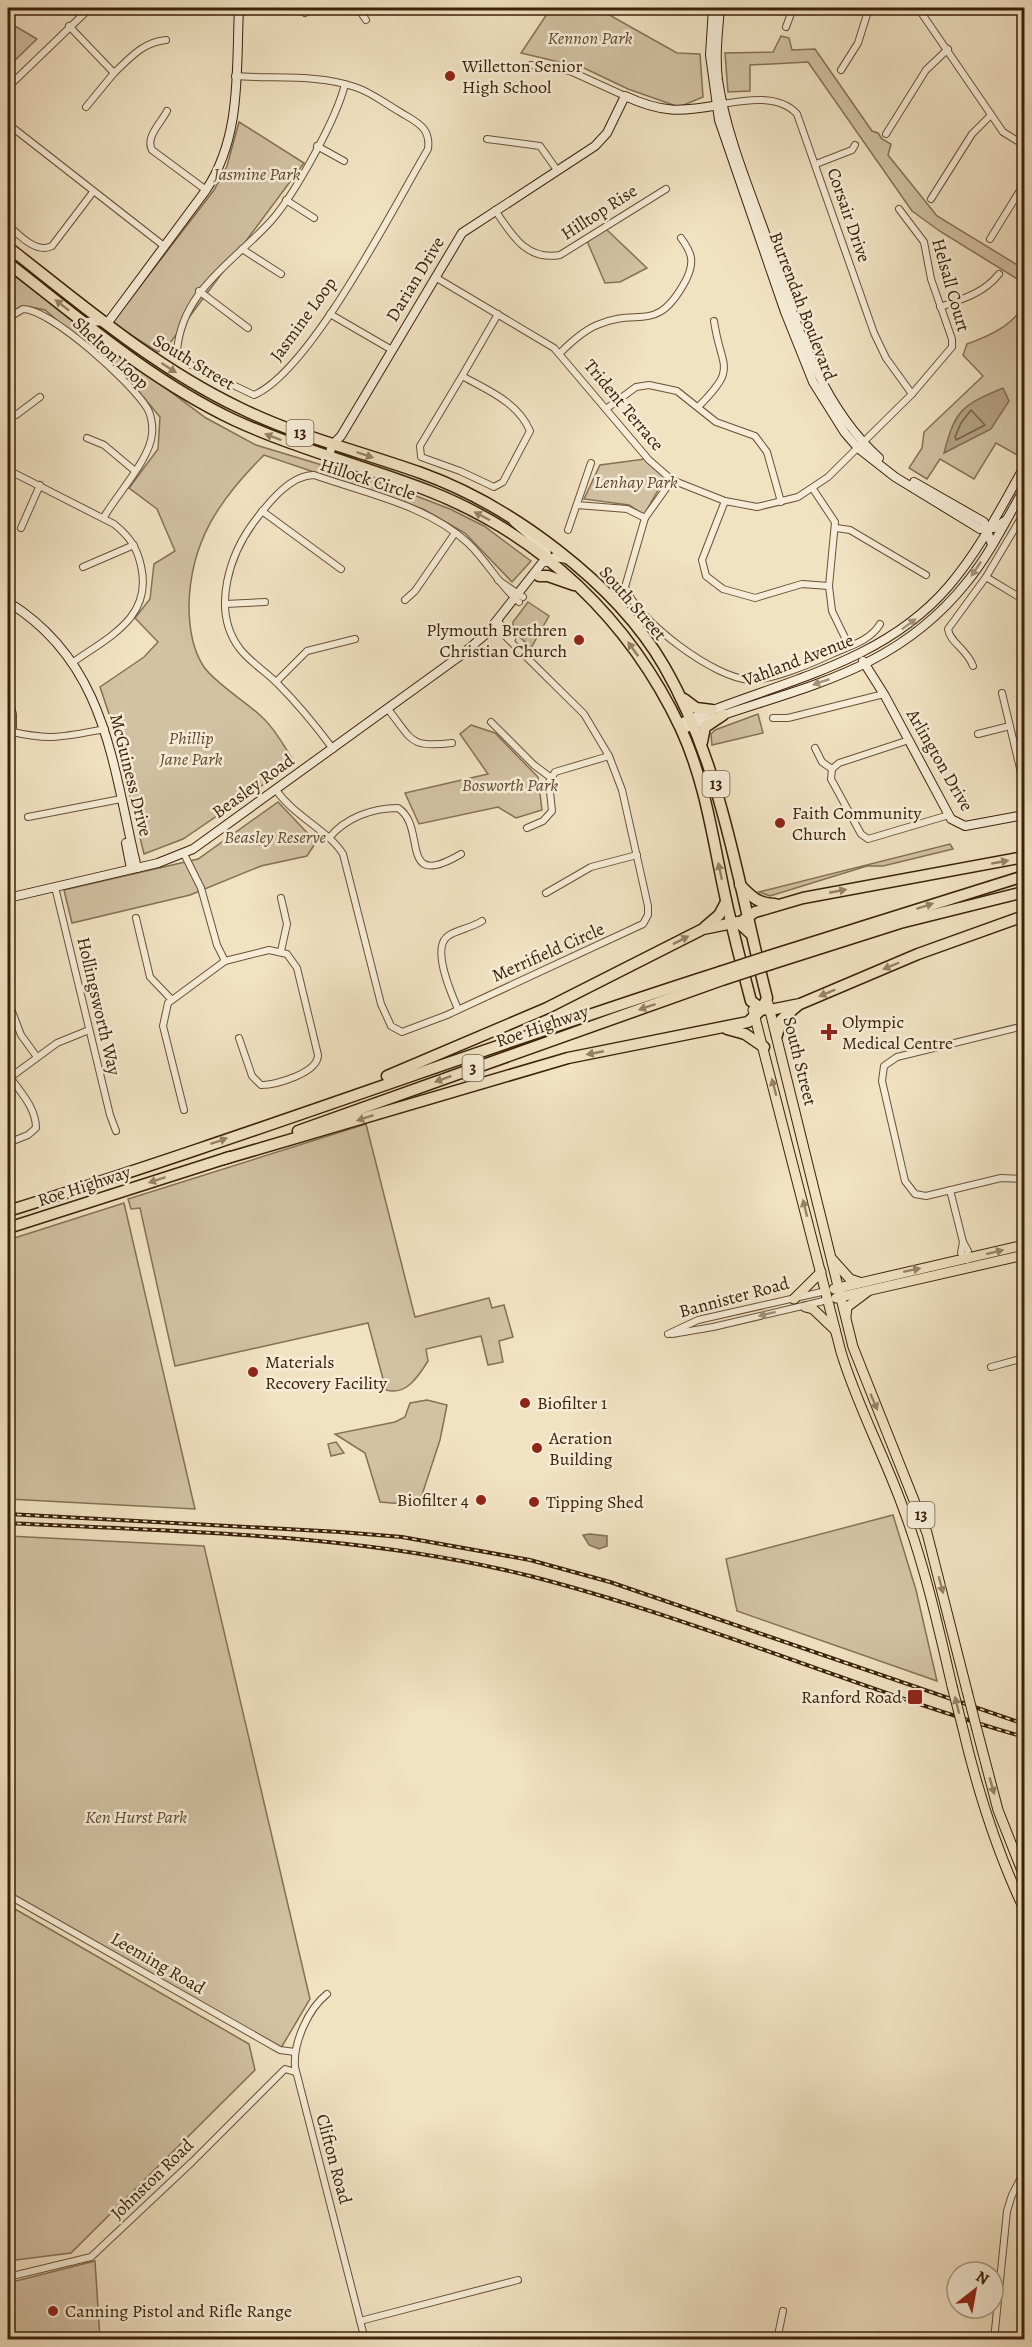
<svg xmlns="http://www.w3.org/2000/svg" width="1032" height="2347" font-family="Alegreya,serif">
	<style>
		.green { fill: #d2c1a3; stroke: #867056; stroke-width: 1.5 }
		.water { fill: #b3a083; stroke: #836d52; stroke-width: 1.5 }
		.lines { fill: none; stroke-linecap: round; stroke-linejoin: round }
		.shore { stroke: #776046; stroke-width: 1.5 }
		.street-casing { stroke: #685037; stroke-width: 8 }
		.secondary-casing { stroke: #3b2009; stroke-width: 10 }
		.primary-casing { stroke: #3b2009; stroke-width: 11 }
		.highway-casing { stroke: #3b2009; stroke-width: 13 }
		.street { stroke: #f6ecd7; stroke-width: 6 }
		.secondary { stroke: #f6ecd7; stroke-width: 8 }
		.primary { stroke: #f1e2c2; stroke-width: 9 }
		.highway { stroke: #f1e2c2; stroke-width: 10 }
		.rail-casing { stroke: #3b2009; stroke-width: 4 }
		.rail { stroke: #f6ecd7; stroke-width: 1.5; stroke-dasharray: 4.5; stroke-linecap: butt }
		.primary-bridge-casing { stroke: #3b2009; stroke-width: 11; stroke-linecap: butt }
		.highway-bridge-casing { stroke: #3b2009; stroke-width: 13; stroke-linecap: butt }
		.primary-bridge { stroke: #f1e2c2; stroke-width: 9 }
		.highway-bridge { stroke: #f1e2c2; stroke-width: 10 }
		.oneway { fill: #968166 }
		.oneway2 { fill: #a2907a }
		.poi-dot { fill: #8f2418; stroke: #f6ecd7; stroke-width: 2 }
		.labels { text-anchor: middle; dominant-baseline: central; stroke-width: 5; stroke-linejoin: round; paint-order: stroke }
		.shield { fill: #f6ecd7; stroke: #735d47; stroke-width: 1.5 }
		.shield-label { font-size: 16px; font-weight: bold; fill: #3b2009 }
		.park-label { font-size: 18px; font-style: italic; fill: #614830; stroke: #f6ecd7 }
		.poi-label { font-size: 18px; fill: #3b2009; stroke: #f6ecd7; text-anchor: start }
		.street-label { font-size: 18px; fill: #3b2009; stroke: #f6ecd7 }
	</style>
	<rect width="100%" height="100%" fill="#f1e2c2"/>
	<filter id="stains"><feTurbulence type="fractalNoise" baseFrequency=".00333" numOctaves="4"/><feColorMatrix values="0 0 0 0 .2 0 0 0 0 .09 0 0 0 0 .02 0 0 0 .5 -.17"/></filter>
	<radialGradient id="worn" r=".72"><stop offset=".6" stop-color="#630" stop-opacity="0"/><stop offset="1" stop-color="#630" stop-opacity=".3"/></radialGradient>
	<g class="green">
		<polygon points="551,8 597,8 677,53 700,54 703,97 679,107 628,89 584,68 521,53"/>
		<polygon points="8,22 37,39 8,67"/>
		<polygon points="781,36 789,38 792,50 815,49 872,131 878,133 882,139 891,144 888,155 937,216 1024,269 1024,283 941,232 912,211 808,62 750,65 750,91 728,92 725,53 773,52"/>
		<polygon points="239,122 304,163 170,343 158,352 112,323 214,190 227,166"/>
		<polygon points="606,229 647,268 620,282 605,283 587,241"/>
		<path d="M 8,271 L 206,418 L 256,445 L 388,485 L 450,509 L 484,526 L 531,561 L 512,582 L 465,533 L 423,509 L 264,455 C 219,500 190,542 189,606 C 189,627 192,649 204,667 C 216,684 248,703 263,718 C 276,730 285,748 295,763 L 183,839 L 144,854 L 113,726 L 100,687 L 144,657 L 158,642 L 135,618 L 150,599 L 154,564 L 175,551 L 157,509 L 129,488 L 158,449 L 160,417 L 136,388 L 45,310 L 31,307 L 8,315 Z"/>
		<path d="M 1024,305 L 1024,451 L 1021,457 L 996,443 L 974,479 L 940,459 L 927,479 L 909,468 L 922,448 L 924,432 L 983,376 L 963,355 L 967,344 C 989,336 1012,326 1024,305 Z"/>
		<polygon points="645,459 666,476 644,515 629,505 584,499 600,465"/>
		<polygon points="528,602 549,616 531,648 513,630 513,622"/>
		<polygon points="758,714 763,733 712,745 711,734 715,730"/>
		<polygon points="471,725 495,733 538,777 542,810 516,818 498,807 419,824 405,793 488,774 460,734"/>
		<polygon points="278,802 316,842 307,856 261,866 190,895 72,923 64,890 198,859"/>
		<polygon points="950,844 953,849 883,866 867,866 770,896 759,892"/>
		<path d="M 366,1124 L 415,1317 L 489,1298 L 492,1308 L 504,1305 L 513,1337 L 499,1341 L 503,1362 L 488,1365 L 481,1336 L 426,1349 L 428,1361 C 419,1375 407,1396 386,1390 L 368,1323 L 175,1366 L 140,1208 L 131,1209 L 128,1199 Z"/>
		<polygon points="124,1203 195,1509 8,1499 8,1240"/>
		<polygon points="427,1400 447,1405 440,1440 421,1498 416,1505 380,1502 365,1453 335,1434 395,1422 405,1417 410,1403"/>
		<polygon points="336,1442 344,1453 331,1456 328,1444"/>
		<polygon points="893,1515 916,1590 937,1681 737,1611 726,1559"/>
		<polygon points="8,1536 204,1546 310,1999 281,2048 8,1892"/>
		<polygon points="8,1905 249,2044 255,2070 71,2253 8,2261"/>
		<polygon points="95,2261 100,2339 8,2339 8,2283"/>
	</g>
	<g class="water">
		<path d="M 1003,388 L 1009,401 L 991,429 L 944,453 C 955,409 963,405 1003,388 Z"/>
		<polygon points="590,1534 607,1536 607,1546 599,1549 589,1545 583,1535"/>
	</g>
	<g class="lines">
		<polygon class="shore" points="971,410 985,425 956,440 955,437 961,423"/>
		<defs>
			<g id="street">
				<polyline points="358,8 366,20"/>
				<polyline points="918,8 1003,132 1024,145"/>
				<polyline points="305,13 312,8"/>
				<path d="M 69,26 L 114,73 C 130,58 143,42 166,40"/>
				<polyline points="786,27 793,8"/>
				<polyline points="531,65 570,71 625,96"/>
				<polyline points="841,70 858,43 869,8"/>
				<path d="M 235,76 C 274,79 319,74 355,87 C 371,92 386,104 400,112 C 416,122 431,127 428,149 C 394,206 311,371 254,395 L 191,365 L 177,351 C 182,290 234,262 271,221 C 295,194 337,118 345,84"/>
				<polyline points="8,87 90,8"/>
				<path d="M 722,104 C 746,100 779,94 797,114 L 874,333 L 886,358 L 912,394"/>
				<polyline points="86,107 114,73"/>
				<path d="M 167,111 C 161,123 145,137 152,150 L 206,190"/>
				<polyline points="8,124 164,246"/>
				<polyline points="886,134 926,70 948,49"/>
				<polyline points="487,139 540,146 557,170"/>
				<polyline points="317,146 344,161"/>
				<polyline points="816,164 852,150 855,145"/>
				<polyline points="931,199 972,134 991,115"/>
				<polyline points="286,200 314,218"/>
				<path d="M 495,210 C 512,235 526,261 560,255 L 666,189"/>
				<path d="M 8,225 C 19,235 36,254 52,246 L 93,192"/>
				<polyline points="990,239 1024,184"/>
				<polyline points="242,249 281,274"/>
				<polyline points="435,277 554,348 649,460 672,480 725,501 757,507 798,497 828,477 912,394 952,347 952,339 931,279 924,242 899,209"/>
				<polyline points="199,291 248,328"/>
				<path d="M 940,307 C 963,299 984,293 999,274"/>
				<polyline points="330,314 392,350"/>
				<path d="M 8,318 L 23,309 C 52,310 131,382 147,408 C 151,414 153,426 152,434 C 150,459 118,493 104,517"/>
				<path d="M 560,353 C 570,343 583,331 597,325 C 640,306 656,336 686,280 C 695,262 692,253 681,238"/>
				<path d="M 462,376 L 420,446 L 421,457 L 460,471 L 494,487 L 503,482 L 530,431 C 518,402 487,390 462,376 L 498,314"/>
				<path d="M 698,407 C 739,366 721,370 714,321"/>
				<polyline points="606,409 636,387 649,385 677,391 716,422 755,436 767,452 781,502"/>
				<polyline points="8,417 16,415 40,397"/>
				<polyline points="87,438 104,445 135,471"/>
				<path d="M 8,470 L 114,524 C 129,536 137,547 141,566 C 153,618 108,637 72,663"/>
				<path d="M 672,480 L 645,518 L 625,587 C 638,621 715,679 751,680 C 773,680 813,663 834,653 C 850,646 871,640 880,624"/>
				<polyline points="813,489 835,522 829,586 832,611 849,646"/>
				<polyline points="725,501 702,560 706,576 723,589 755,598 802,584 829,586"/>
				<polyline points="577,505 627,509 645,518"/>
				<polyline points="262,511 341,569"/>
				<polyline points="21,528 40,485"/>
				<polyline points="836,528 850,530 926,575"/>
				<polyline points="568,530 591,463"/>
				<polyline points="83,567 134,545"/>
				<polyline points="986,577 1024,600"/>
				<polyline points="498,580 523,597"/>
				<polyline points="405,600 415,591 455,533"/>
				<polyline points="225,604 265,602"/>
				<polyline points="498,621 512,639"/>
				<path d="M 973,666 C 967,649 950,643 948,629 L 986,577 L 1024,513"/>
				<polyline points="276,682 307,651 355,639"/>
				<polyline points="1002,693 1024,785"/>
				<polyline points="8,696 13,714 13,732"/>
				<path d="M 387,708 C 413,740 408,748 452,743"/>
				<polyline points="773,718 788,718 884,694"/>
				<polyline points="491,722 534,765 550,777"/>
				<path d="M 8,731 C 51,741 62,737 105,729"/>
				<polyline points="978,734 1010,726"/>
				<polyline points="909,740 839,763 832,769 831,779 861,834 868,839 949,815"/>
				<polyline points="815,748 822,762 832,769"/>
				<path d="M 333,749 C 316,726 297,703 277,683 C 265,671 250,662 240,649 C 210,610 230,552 257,518 C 270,501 291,475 314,475 C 365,493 427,505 468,543 C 487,561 499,585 519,602"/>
				<path d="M 276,790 C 295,817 328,830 343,854 L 381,1004 L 391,1026 L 402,1032 L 447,1015 L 643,924 L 648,915 L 648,906 L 622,790 L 609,756 L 584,714 L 494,625"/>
				<polyline points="28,817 121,799"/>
				<polyline points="527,828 543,821 552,811 549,782 555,772 609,756"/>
				<path d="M 329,838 C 345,818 372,808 398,808 C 428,827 397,892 461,854"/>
				<polyline points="184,854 201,888 217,945 225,961"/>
				<polyline points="55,887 110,1115 116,1131"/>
				<polyline points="546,893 591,867 637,855"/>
				<polyline points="136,918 150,977 171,999"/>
				<polyline points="281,951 287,924 281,898"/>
				<polyline points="8,1001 21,1035 37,1057"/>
				<path d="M 458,1009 C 451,993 431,948 448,936 C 456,930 471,928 482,921"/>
				<polyline points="1024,1026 897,1057 884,1066 882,1081 905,1181 915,1194 926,1196 1001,1178 1024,1179"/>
				<polyline points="8,1079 57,1043 89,1030"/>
				<path d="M 184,1110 L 163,1026 L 168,1003 L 225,961 L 269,950 L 287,954 L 297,968 L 318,1055 C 318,1073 276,1085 261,1085 L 252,1076 L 239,1038"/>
				<path d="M 8,1143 L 28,1135 L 36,1128 C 36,1108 21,1093 10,1077"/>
				<polyline points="950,1190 963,1242 968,1251 966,1259"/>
				<polyline points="963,1242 961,1253 967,1260"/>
				<polyline points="668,1334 698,1320 826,1291"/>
				<polyline points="672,1334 713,1327 828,1300"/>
				<polyline points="991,1367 1024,1358"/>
				<polyline points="8,1895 280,2050 295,2052"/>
				<path d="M 327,1994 C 308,2009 293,2043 295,2067 L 365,2340"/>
				<polyline points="8,2277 91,2257 192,2162 285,2069 295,2072"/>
				<polyline points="360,2321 518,2280"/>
				<polyline points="777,2340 783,2311"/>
				<polyline points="994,2340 1007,2211 1012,2195 1024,2172"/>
			</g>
			<g id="secondary">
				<polyline points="713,8 710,55 719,120 785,312 813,382 845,433 858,448 895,477 980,529 994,528 1006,520"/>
				<path d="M 720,8 C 718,32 715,56 718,80 C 726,133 747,183 765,233 C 794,313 814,398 879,458"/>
				<path d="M 84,322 L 109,321 L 206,190 C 242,136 236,70 239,8"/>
				<path d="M 329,456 L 332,445 L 341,436 L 462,233 L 595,146 L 607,133 L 625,96 C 662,113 680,112 719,105"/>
				<polyline points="914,482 984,522 992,545"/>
				<polyline points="514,522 546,549 548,562"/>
				<path d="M 8,602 C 107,663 112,765 137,868"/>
				<polyline points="863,661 885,696 951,819 965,826 1024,815"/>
				<path d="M 678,724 C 771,683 879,667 948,587 C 979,551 1001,508 1024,467"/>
				<path d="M 681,730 C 789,688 890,679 967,582 C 990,554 1006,520 1024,489"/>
				<polyline points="126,843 131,869"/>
				<polyline points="8,898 158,863 193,849 460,656 486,634 542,563 555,557 567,559"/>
			</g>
			<g id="primary">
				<polyline points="768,1003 853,1347 927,1533 967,1691"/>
				<path d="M 753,1010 L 841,1352 C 857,1405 883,1453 902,1505 C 924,1563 938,1625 952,1686"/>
				<polyline points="832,1259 850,1279 859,1282"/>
				<polyline points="834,1289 1024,1245"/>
				<polyline points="836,1298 1024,1255"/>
				<polyline points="794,1299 821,1272"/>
				<polyline points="805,1307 813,1309 835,1330"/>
				<polyline points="846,1316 847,1307 867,1292"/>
				<path d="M 962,1725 C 977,1789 996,1850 1024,1909"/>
				<polyline points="977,1730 998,1810 1024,1876"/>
			</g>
			<g id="highway">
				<path d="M 8,247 C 81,304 153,366 238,407 C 296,436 359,451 421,473 C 510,505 616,583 664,666 C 723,768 738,885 767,998 L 762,1009 L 748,1022 L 568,1058 L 224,1159"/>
				<path d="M 8,263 C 80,319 150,380 234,420 C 297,449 365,466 429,491 C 541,535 630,620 681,729 C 704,779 712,833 723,886 C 731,925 741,963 751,1001 L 762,1009 L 770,1010 L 800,1004 L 918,954 L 1024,916"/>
				<polyline points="539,576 548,576 574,585"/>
				<polyline points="684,699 696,708 712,710"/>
				<polyline points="702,742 705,727 723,715"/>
				<path d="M 740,885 C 751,896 758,904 775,904"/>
				<polyline points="742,921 755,912 803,898 1024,857"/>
				<polyline points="705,927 719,915 726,902"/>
				<polyline points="769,956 1024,876"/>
				<polyline points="771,964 900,923 1024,892"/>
				<polyline points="727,1029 745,1034 764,1047"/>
				<polyline points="777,1035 781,1020 797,1006"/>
				<polyline points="387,1076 547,1008 703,929 738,922 750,933"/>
				<polyline points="298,1131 722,980"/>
				<path d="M 8,1211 C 247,1137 481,1048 720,972"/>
				<polyline points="8,1228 230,1157"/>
			</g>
		</defs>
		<use href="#street" class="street-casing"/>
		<use href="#secondary" class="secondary-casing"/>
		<use href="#primary" class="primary-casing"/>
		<use href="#highway" class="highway-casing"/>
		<use href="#street" class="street"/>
		<use href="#secondary" class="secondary"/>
		<use href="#primary" class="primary"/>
		<use href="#highway" class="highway"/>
		<defs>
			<g id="rail">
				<polyline points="8,1514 340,1532 402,1537 530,1560 610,1582 1024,1724"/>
				<path d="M 8,1523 C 182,1532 360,1533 530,1576 C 698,1619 858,1689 1024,1737"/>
			</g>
		</defs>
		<use href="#rail" class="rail-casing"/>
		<use href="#rail" class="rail"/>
		<defs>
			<g id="primary-bridge">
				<polyline points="952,1686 962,1725"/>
				<polyline points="967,1691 977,1730"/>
			</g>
			<g id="highway-bridge">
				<polyline points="720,972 769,956"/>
				<polyline points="722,980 771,964"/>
			</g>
		</defs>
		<use href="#primary-bridge" class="primary-bridge-casing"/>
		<use href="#highway-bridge" class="highway-bridge-casing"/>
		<use href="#primary-bridge" class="primary-bridge"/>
		<use href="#highway-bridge" class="highway-bridge"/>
	</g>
	<defs><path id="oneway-solid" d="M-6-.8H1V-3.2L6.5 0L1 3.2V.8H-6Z" transform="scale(1.5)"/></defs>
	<g class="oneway">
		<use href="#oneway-solid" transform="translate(62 305) rotate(-142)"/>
		<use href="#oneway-solid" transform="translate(169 368) rotate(33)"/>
		<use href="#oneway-solid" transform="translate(273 437) rotate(-159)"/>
		<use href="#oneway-solid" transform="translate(365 455) rotate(18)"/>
		<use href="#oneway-solid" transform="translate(482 516) rotate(-152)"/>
		<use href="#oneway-solid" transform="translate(633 649) rotate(-126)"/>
		<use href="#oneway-solid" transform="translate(1000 862) rotate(-10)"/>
		<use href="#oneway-solid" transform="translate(720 871) rotate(-102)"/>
		<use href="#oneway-solid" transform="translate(838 891) rotate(-11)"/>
		<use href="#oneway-solid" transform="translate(925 906) rotate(-18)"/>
		<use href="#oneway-solid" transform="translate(681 940) rotate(-27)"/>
		<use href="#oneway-solid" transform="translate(891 966) rotate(157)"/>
		<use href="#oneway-solid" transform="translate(827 993) rotate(158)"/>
		<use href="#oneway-solid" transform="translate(647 1007) rotate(161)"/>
		<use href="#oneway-solid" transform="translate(595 1053) rotate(169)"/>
		<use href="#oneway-solid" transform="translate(443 1079) rotate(160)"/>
		<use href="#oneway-solid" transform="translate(774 1087) rotate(-105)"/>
		<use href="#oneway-solid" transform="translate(365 1118) rotate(162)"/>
		<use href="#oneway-solid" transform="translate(219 1141) rotate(-19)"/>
		<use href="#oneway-solid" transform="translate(157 1180) rotate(162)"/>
		<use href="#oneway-solid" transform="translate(805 1208) rotate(-104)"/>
		<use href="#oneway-solid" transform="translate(995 1252) rotate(-14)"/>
		<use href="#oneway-solid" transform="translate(912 1270) rotate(-12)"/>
		<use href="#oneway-solid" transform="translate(874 1402) rotate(67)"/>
		<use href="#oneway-solid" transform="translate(941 1585) rotate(75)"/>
		<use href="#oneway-solid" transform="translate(957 1705) rotate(-104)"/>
		<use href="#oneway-solid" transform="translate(992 1786) rotate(74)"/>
	</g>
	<g class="oneway2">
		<use href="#oneway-solid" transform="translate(976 569) rotate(124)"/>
		<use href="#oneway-solid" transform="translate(909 624) rotate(-37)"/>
		<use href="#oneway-solid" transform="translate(821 682) rotate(161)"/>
		<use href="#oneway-solid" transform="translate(767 1314) rotate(166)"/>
	</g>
	<g class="poi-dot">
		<circle cx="450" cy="76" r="6"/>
		<circle cx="579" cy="640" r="6"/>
		<circle cx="780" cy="823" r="6"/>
		<path d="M826 1023h6v6h6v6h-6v6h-6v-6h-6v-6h6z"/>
		<circle cx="253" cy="1372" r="6"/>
		<circle cx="525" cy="1403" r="6"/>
		<circle cx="537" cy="1448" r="6"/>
		<circle cx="481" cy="1500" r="6"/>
		<circle cx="534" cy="1502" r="6"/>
		<rect x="907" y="1689" width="16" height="16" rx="3"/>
		<circle cx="53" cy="2311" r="6"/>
	</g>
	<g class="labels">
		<g class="shield">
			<rect x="286.5" y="420" width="27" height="26" rx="4.5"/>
			<rect x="702.5" y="771" width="27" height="26" rx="4.5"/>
			<rect x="462.5" y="1055" width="21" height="26" rx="4.5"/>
			<rect x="907.5" y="1502" width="27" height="26" rx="4.5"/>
		</g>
		<g class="shield-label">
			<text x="300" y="433">13</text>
			<text x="716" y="784">13</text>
			<text x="473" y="1068">3</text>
			<text x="921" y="1515">13</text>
		</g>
		<g class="park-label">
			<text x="590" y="38">Kennon Park</text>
			<text x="257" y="174">Jasmine Park</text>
			<text x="636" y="482">Lenhay Park</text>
			<text x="191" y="738">Phillip<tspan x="191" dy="21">Jane Park</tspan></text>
			<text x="510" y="785">Bosworth Park</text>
			<text x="275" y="837">Beasley Reserve</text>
			<text x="136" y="1817">Ken Hurst Park</text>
		</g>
		<g class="poi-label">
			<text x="462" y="66">Willetton Senior<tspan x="462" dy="21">High School</tspan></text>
			<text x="567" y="630" text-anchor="end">Plymouth Brethren<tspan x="567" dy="21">Christian Church</tspan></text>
			<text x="792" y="813">Faith Community<tspan x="792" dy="21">Church</tspan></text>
			<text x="842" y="1022">Olympic<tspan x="842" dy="21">Medical Centre</tspan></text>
			<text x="265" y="1362">Materials<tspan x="265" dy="21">Recovery Facility</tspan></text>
			<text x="537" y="1403">Biofilter 1</text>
			<text x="549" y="1438">Aeration<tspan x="549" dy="21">Building</tspan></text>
			<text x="469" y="1500" text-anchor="end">Biofilter 4</text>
			<text x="546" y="1502">Tipping Shed</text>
			<text x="902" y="1697" text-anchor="end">Ranford Road</text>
			<text x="65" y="2311">Canning Pistol and Rifle Range</text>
		</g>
		<g class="street-label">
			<text transform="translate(599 212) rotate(-33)">Hilltop Rise</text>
			<text transform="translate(849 215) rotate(71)">Corsair Drive</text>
			<text transform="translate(415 279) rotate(-59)">Darian Drive</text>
			<text transform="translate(951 285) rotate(74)">Helsall Court</text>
			<text transform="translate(803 306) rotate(69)">Burrendah Boulevard</text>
			<text transform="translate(303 319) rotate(-54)">Jasmine Loop</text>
			<text transform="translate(111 353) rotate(43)">Shelton Loop</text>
			<text transform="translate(194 362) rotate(31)">South Street</text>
			<text transform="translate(624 405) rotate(50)">Trident Terrace</text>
			<text transform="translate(368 479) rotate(18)">Hillock Circle</text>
			<text transform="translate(633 603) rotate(49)">South Street</text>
			<text transform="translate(798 660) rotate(-21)">Vahland Avenue</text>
			<text transform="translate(940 760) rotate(60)">Arlington Drive</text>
			<text transform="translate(131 775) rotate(76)">McGuiness Drive</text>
			<text transform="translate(253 786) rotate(-36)">Beasley Road</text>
			<text transform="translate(548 952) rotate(-24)">Merrifield Circle</text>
			<text transform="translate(99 1006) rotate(77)">Hollingsworth Way</text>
			<text transform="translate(542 1026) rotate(-19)">Roe Highway</text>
			<text transform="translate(800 1061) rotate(76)">South Street</text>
			<text transform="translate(84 1186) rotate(-18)">Roe Highway</text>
			<text transform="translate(734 1297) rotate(-15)">Bannister Road</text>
			<text transform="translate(158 1963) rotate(30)">Leeming Road</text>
			<text transform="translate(334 2159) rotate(75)">Clifton Road</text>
			<text transform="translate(152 2179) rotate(-44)">Johnston Road</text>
		</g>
	</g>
	<rect width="1032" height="2347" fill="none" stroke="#f1e2c2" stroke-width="30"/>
	<rect x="9" y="9" width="1014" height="2329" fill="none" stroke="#3b2009" stroke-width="3"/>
	<rect x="15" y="15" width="1002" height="2317" fill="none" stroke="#3b2009" stroke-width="1.5"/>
	<g transform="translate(975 2290) rotate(31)"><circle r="28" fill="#f6ecd7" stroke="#ab9a85" stroke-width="1.5"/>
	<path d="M0-4.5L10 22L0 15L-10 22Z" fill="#8f2418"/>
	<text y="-9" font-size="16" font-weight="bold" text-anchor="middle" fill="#3b2009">N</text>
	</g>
	<rect width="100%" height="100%" filter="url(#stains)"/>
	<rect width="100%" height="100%" fill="url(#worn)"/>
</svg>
